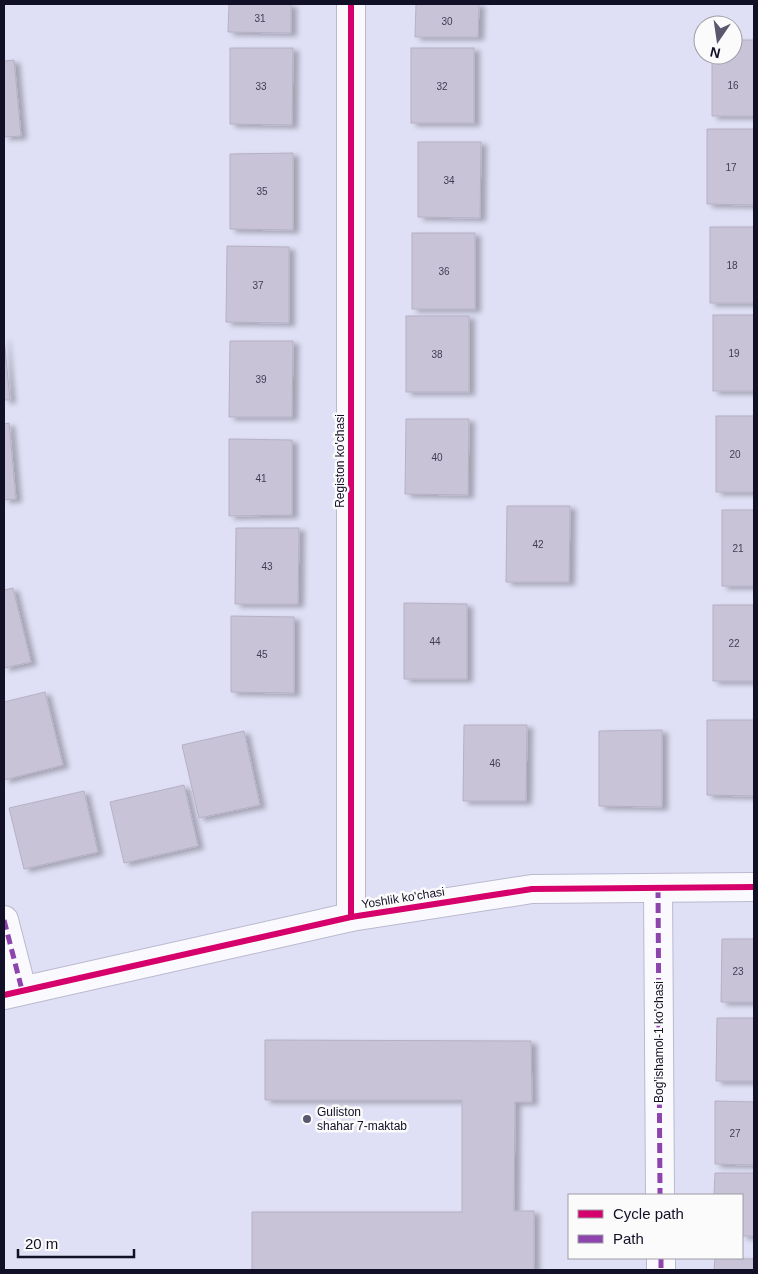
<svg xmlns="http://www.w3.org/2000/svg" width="758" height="1274" font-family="Arial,sans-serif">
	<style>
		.building { fill: #c8c3d7; stroke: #b6b0c5; filter: url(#shadow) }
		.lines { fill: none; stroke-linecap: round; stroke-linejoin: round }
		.minor-casing { stroke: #bab9cf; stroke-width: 30 }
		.minor { stroke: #fafafe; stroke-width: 28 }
		.quiet { stroke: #8e44ad; stroke-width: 5; stroke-dasharray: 10 5; stroke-linecap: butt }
		.cycleway-casing { stroke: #fbfbfb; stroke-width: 9 }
		.cycleway { stroke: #d6006c; stroke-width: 6 }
		.poi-dot { fill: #5a586f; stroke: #fbfbfb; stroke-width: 2 }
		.labels { text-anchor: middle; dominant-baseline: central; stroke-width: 5; stroke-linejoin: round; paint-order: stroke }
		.number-label { font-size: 10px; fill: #403d53 }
		.street-label { font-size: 12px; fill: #121027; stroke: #fbfbfb }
		.poi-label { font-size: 12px; fill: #121027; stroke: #fbfbfb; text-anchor: start }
	</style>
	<defs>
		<filter id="shadow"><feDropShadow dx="5.5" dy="3" stdDeviation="2.5" flood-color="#0004"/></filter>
	</defs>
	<rect width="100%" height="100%" fill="#dfdff5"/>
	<g class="building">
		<polygon points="229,4 291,4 291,33 228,32"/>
		<polygon points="416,4 479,4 478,37 415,37"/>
		<polygon points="733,40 754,40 754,116 712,116 712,55 733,55"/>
		<polygon points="230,48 293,48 292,125 230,124"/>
		<rect x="411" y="48" width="63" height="75"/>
		<polygon points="14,60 21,136 4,137 4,61"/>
		<polygon points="707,129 754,129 754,205 707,204"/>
		<polygon points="418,142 481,142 480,218 418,217"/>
		<polygon points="293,153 293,230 230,229 230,154"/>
		<rect x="710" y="227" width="44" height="76"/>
		<rect x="412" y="233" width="63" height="76"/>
		<polygon points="227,246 289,247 289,323 226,322"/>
		<rect x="713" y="315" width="41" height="76"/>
		<rect x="406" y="316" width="63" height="76"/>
		<polygon points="4,338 10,400 4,400"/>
		<polygon points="230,341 293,341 292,417 229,417"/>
		<rect x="716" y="416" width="38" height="76"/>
		<polygon points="406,419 469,419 468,495 405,494"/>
		<polygon points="9,423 16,499 4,500 4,424"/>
		<polygon points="229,439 292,440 292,515 229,516"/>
		<polygon points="507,506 570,506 569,582 506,582"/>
		<rect x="722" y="510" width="32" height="76"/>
		<polygon points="236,528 299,528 298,604 235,604"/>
		<polygon points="13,588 31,662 4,668 4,590"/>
		<polygon points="404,603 467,604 467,679 404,679"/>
		<rect x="713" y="605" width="41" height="76"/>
		<polygon points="231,616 294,617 294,693 231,692"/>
		<polygon points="45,692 63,765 4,780 4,702"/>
		<polygon points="707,720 754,720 754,796 707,795"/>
		<polygon points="464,725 527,725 526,801 463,801"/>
		<polygon points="662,730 662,807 599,806 599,731"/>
		<polygon points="244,731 260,805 199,818 182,745"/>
		<polygon points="184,785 198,846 124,863 110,802"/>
		<polygon points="84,791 98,852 24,869 9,808"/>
		<polygon points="722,939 754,939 754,1002 721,1002"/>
		<polygon points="717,1018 754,1018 754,1081 716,1081"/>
		<polygon points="265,1040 531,1041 532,1102 515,1102 514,1211 534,1211 534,1270 252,1270 252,1212 462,1212 462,1100 265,1100"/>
		<polygon points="715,1101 754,1102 754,1165 715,1164"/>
		<polygon points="715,1173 754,1173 754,1236 742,1236 742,1195 714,1195"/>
		<polygon points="715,1258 754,1259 754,1270 714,1270"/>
	</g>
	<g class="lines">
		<defs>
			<g id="minor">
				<polyline points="351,4 351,917"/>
				<polyline points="658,888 660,1195"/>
				<polyline points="4,920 22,990"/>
				<polyline points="4,995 351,917 532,889 754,887"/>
				<polyline points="661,1258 661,1270"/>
			</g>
		</defs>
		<use href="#minor" class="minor-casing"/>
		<use href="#minor" class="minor"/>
		<g class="quiet">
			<polyline points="658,888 660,1195"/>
			<polyline points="4,920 22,990"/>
			<polyline points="661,1258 661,1270"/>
		</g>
		<defs>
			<g id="cycleway">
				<polyline points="351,4 351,917"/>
				<polyline points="4,995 351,917 532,889 754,887"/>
			</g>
		</defs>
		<use href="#cycleway" class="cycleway-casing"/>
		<use href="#cycleway" class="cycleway"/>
	</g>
	<circle class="poi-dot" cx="307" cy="1119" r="5"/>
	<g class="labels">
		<g class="number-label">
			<text x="260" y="18">31</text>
			<text x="447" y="21">30</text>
			<text x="733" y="85">16</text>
			<text x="261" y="86">33</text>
			<text x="442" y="86">32</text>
			<text x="731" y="167">17</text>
			<text x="449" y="180">34</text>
			<text x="262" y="191">35</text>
			<text x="732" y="265">18</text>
			<text x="444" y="271">36</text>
			<text x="258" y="285">37</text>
			<text x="734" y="353">19</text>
			<text x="437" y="354">38</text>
			<text x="261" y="379">39</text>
			<text x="735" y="454">20</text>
			<text x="437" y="457">40</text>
			<text x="261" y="478">41</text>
			<text x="538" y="544">42</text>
			<text x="738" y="548">21</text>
			<text x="267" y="566">43</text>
			<text x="435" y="641">44</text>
			<text x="734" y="643">22</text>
			<text x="262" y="654">45</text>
			<text x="495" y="763">46</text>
			<text x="738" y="971">23</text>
			<text x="735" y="1133">27</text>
		</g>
		<g class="street-label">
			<text transform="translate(340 461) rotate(-90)">Registon ko'chasi</text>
			<text transform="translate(403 898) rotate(-9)">Yoshlik ko'chasi</text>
			<text transform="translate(659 1042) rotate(-90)">Bog'ishamol-1 ko'chasi</text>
		</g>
		<g class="poi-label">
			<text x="317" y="1112">Guliston<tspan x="317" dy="14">shahar 7-maktab</tspan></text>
		</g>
	</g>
	<rect width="758" height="1274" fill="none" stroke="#121027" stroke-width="10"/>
	<rect x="568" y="1194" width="175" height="65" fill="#fbfbfb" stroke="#9e9da6"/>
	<rect x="578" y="1210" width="25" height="8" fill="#d6006c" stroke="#9e9da6"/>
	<text x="613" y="1219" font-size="15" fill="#121027">Cycle path</text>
	<rect x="578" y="1235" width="25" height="8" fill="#8e44ad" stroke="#9e9da6"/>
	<text x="613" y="1244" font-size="15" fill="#121027">Path</text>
	<g transform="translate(718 40) rotate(193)"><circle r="24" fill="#fbfbfb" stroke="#9e9da6"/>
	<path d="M0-4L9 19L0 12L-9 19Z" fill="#5a586f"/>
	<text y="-8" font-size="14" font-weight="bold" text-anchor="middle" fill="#121027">N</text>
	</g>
	<path d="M18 1249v8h116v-8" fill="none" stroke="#121027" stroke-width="2.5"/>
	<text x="25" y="1249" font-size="15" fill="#121027" stroke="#fbfbfb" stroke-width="4" paint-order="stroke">20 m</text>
</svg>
